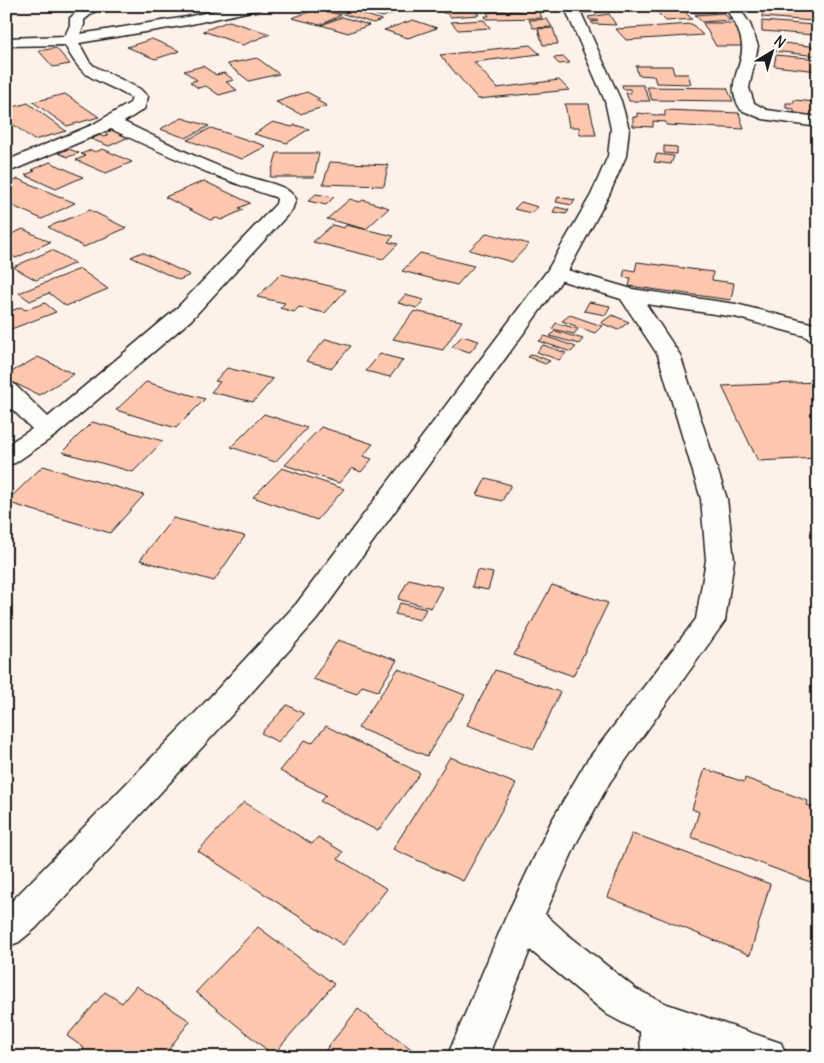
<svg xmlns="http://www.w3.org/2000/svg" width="824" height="1063" font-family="Delius,sans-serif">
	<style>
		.building { fill: #fdc7af; stroke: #1c1c1c }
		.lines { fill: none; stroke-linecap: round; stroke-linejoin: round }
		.street-casing { stroke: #1c1c1c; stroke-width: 3 }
		.secondary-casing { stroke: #1c1c1c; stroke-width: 3 }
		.street { fill: #fdfcf7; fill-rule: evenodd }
		.secondary { fill: #fdfcf7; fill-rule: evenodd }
	</style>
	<rect width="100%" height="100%" fill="#fdf1e9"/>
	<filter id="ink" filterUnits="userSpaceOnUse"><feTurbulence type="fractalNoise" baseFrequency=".02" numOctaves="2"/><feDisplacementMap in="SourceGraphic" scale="10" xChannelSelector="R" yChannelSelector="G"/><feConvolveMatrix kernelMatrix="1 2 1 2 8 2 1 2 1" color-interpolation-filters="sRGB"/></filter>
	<g filter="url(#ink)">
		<g class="building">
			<polygon points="317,6 337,6 382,20 373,23"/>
			<polygon points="347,6 394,6 403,9 383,17"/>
			<polygon points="438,6 472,6 479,15 450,17 447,13 443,13"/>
			<polygon points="488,6 519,6 521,10 490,11"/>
			<polygon points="579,6 637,6 641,10 584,13"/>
			<polygon points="710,7 715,12 694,13 689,9"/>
			<polygon points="763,7 813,11 813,21 762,17"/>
			<polygon points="317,9 341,15 320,25 292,18"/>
			<polygon points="682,9 692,19 666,21 655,10"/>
			<polygon points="539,11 542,18 486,19 485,16 489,16 487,12"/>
			<polygon points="723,13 731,20 702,22 695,15"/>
			<polygon points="609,14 616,25 593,24 591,22 598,21 597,20 590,20 588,17"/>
			<polygon points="342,17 369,25 348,33 321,25"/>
			<polygon points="547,19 552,27 533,28 529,20"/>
			<polygon points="413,20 437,28 408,38 384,30"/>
			<polygon points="484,20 490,28 458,30 451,22"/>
			<polygon points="229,21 270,34 243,45 203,31"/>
			<polygon points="762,21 814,25 815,35 762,31"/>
			<polygon points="703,23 734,23 748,46 716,46"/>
			<polygon points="692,24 703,35 626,40 616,29"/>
			<polygon points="553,28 558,44 543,45 538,29"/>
			<polygon points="152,39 180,51 155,59 127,47"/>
			<polygon points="775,42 818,47 818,56 773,51"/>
			<polygon points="530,45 540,54 474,62 497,88 559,80 569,90 478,99 440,55"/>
			<polygon points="56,48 70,64 53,67 39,51"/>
			<polygon points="776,55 818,59 818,71 774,66"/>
			<polygon points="564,57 570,63 559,64 553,58"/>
			<polygon points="257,58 279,74 249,81 227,64"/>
			<polygon points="203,66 216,75 224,73 234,80 226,82 237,90 219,95 206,86 198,88 190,82 197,80 184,71"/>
			<polygon points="636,66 672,66 674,74 688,74 691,84 656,83 654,76 638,75"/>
			<polygon points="622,85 643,85 650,101 629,101 626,93 631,93 630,89 623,89"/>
			<polygon points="647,87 727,88 733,101 652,100"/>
			<polygon points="307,92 320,99 316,100 327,106 300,114 276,102"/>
			<polygon points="65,94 99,117 67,126 33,102"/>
			<polygon points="794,100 816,102 818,100 818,116 794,114 794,109 786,108 786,103 794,103"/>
			<polygon points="28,103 66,131 34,140 6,119 6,109"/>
			<polygon points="565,104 589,104 596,135 580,135 579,127 569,127"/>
			<polygon points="665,110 739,113 744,129 666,125 666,122 653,121 653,127 633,126 633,117 637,117 637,113 665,116"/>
			<polygon points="182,118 209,126 186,138 160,129"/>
			<polygon points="273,122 292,127 295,125 309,129 287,143 254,134"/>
			<polygon points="211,128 266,146 242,159 187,140"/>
			<polygon points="113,130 131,136 109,146 91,139 100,135 103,137 108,135 105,133"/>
			<polygon points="664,146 677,147 677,154 664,153"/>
			<polygon points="69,149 79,153 68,157 58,153"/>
			<polygon points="103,149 132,162 106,173 76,160 86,156 81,154 91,150 95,152"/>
			<polygon points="277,153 319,153 314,177 270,177"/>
			<polygon points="657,154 674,156 671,164 654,162"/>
			<polygon points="50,162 83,177 56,189 25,175 35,171 32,170"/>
			<polygon points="330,162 388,165 384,186 323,184"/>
			<polygon points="18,179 75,203 42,219 6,203 6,185"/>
			<polygon points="204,181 250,203 239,208 243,210 221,220 217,218 210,220 165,197"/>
			<polygon points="316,194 334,197 326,205 308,201"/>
			<polygon points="558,197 575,200 572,205 556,202"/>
			<polygon points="350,199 360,202 363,200 389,208 366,229 327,219"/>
			<polygon points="521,202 538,207 531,213 514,209"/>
			<polygon points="556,207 569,210 566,214 553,212"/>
			<polygon points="90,210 126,228 84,247 48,227"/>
			<polygon points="332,225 344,228 346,225 394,236 388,242 398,244 383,259 313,242"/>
			<polygon points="23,229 50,242 16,258 6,253 6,239 9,237 7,236"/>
			<polygon points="487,233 529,244 512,262 469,250"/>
			<polygon points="52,250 75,263 36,280 13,267"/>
			<polygon points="142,252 190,275 179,280 131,257"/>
			<polygon points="420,253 474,266 457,285 402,271"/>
			<polygon points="637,262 713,272 712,280 734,283 731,300 629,286 631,278 623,277 625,269 635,271"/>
			<polygon points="80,269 108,289 66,306 49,293 30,301 19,293"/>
			<polygon points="281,274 346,290 325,313 299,307 294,312 280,308 285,303 257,297"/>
			<polygon points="405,295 424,300 417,308 398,303"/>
			<polygon points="589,302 610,306 606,315 584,311"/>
			<polygon points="45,303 56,312 6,331 6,313 21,307 25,310"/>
			<polygon points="414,311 462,321 443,350 393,339"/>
			<polygon points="570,315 602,326 595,333 562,321"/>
			<polygon points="612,315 629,322 618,330 601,323"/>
			<polygon points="556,323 578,329 574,334 552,329"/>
			<polygon points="555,331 583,339 579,344 550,336"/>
			<polygon points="462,336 479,341 470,352 452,347"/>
			<polygon points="545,336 576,347 571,352 539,341"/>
			<polygon points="326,339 351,346 332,368 306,361"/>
			<polygon points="543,345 566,353 559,360 537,352"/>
			<polygon points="380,354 403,360 390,377 366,371"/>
			<polygon points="532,354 550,361 545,364 528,357"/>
			<polygon points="38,357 74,374 39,395 6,379 6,375"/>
			<polygon points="227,368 273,379 253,402 211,392 220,382 215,381"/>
			<polygon points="146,382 205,399 176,428 116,410"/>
			<polygon points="818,382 818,458 758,461 722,386"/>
			<polygon points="264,414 307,428 275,462 231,447"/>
			<polygon points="92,422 163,441 133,472 62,452"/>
			<polygon points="321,427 373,444 363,456 372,459 361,472 352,468 339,483 285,465"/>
			<polygon points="43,466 144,495 110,533 6,502"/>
			<polygon points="282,468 344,489 317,520 253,497"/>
			<polygon points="486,478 511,485 502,501 477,495"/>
			<polygon points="173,518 245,536 214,581 140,560"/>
			<polygon points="477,570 493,573 488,590 472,587"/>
			<polygon points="409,579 442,587 431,608 398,599"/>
			<polygon points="552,585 608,603 573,676 514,655"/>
			<polygon points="400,603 426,609 420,620 395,614"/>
			<polygon points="338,640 397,660 378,691 362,686 357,694 313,679"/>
			<polygon points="398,669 465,695 427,756 358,728"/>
			<polygon points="495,670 560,692 534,749 467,725"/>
			<polygon points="818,673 818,690 811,688"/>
			<polygon points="287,705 304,714 278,742 261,733"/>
			<polygon points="326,726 420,773 378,831 320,801 326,795 280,771 305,740 312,743"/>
			<polygon points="450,757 516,784 463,881 393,849"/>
			<polygon points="705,769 744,782 745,778 808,801 807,805 818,809 818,885 691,837 699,812 692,809"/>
			<polygon points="244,802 312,844 318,837 343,852 338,859 387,889 343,945 198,851"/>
			<polygon points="632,833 770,884 750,955 608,897"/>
			<polygon points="258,927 334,984 273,1055 196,992"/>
			<polygon points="136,986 190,1021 163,1057 77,1057 84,1048 67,1036 105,992 122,1003"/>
			<polygon points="358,1009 422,1057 320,1057"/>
		</g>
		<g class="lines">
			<defs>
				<g id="street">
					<path d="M 84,6 L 101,6 L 84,20 L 84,25 L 80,34 L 187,17 L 235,6 L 262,6 L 260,9 L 187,25 L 79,43 L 89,61 L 94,66 L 140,89 L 148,97 L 144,109 L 124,122 C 167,142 210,166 256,179 C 271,184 287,185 296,199 L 292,210 L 191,320 L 56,435 L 15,463 L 6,465 L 6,445 L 32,429 L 6,403 L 6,382 L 14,384 L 48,417 L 175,310 L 276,204 L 277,199 L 275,197 C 218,179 165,154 111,129 L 6,173 L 6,161 L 92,125 L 130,103 L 132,98 L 128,96 C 96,77 83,82 65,45 L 6,46 L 6,38 L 65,36 L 70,25 L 70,18 Z"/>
					<path d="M 724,6 L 738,6 L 750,24 L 758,46 L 749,88 L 754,103 L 767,110 L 818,117 L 818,127 L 763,119 L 741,110 C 723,83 744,68 742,45 C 741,31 732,18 724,6 Z"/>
					<polygon points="557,267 632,289 736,304 818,325 818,342 810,340 805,336 735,317 646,304 680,355 727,499 734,560 725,621 610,782 578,840 545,914 567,934 636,989 667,1004 781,1043 787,1057 707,1057 682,1048 682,1057 641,1057 640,1032 608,1015 530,950 488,1057 447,1057 505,919 551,822 586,762 696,619 706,560 701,499 658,355 621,299 550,277 547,273 550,269"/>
				</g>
				<polygon id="secondary" points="564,6 578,6 621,101 629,129 626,156 609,195 567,273 317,619 219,729 36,928 19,942 6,947 6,907 197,711 297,603 547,271 591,195 608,156 611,129 605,101"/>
			</defs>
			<use href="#street" class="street-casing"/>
			<use href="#secondary" class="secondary-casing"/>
			<use href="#street" class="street"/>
			<use href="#secondary" class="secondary"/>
		</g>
	</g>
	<rect width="824" height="1063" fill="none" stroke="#fdfcf7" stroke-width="25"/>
	<rect x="12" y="12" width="799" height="1038" fill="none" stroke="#1c1c1c" stroke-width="2" filter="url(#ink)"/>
	<g transform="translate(772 52) rotate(38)" stroke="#fdfcf7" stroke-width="4" paint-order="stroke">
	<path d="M0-4L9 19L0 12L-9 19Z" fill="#1c1c1c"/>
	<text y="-8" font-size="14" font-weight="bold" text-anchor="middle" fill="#1c1c1c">N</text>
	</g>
</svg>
